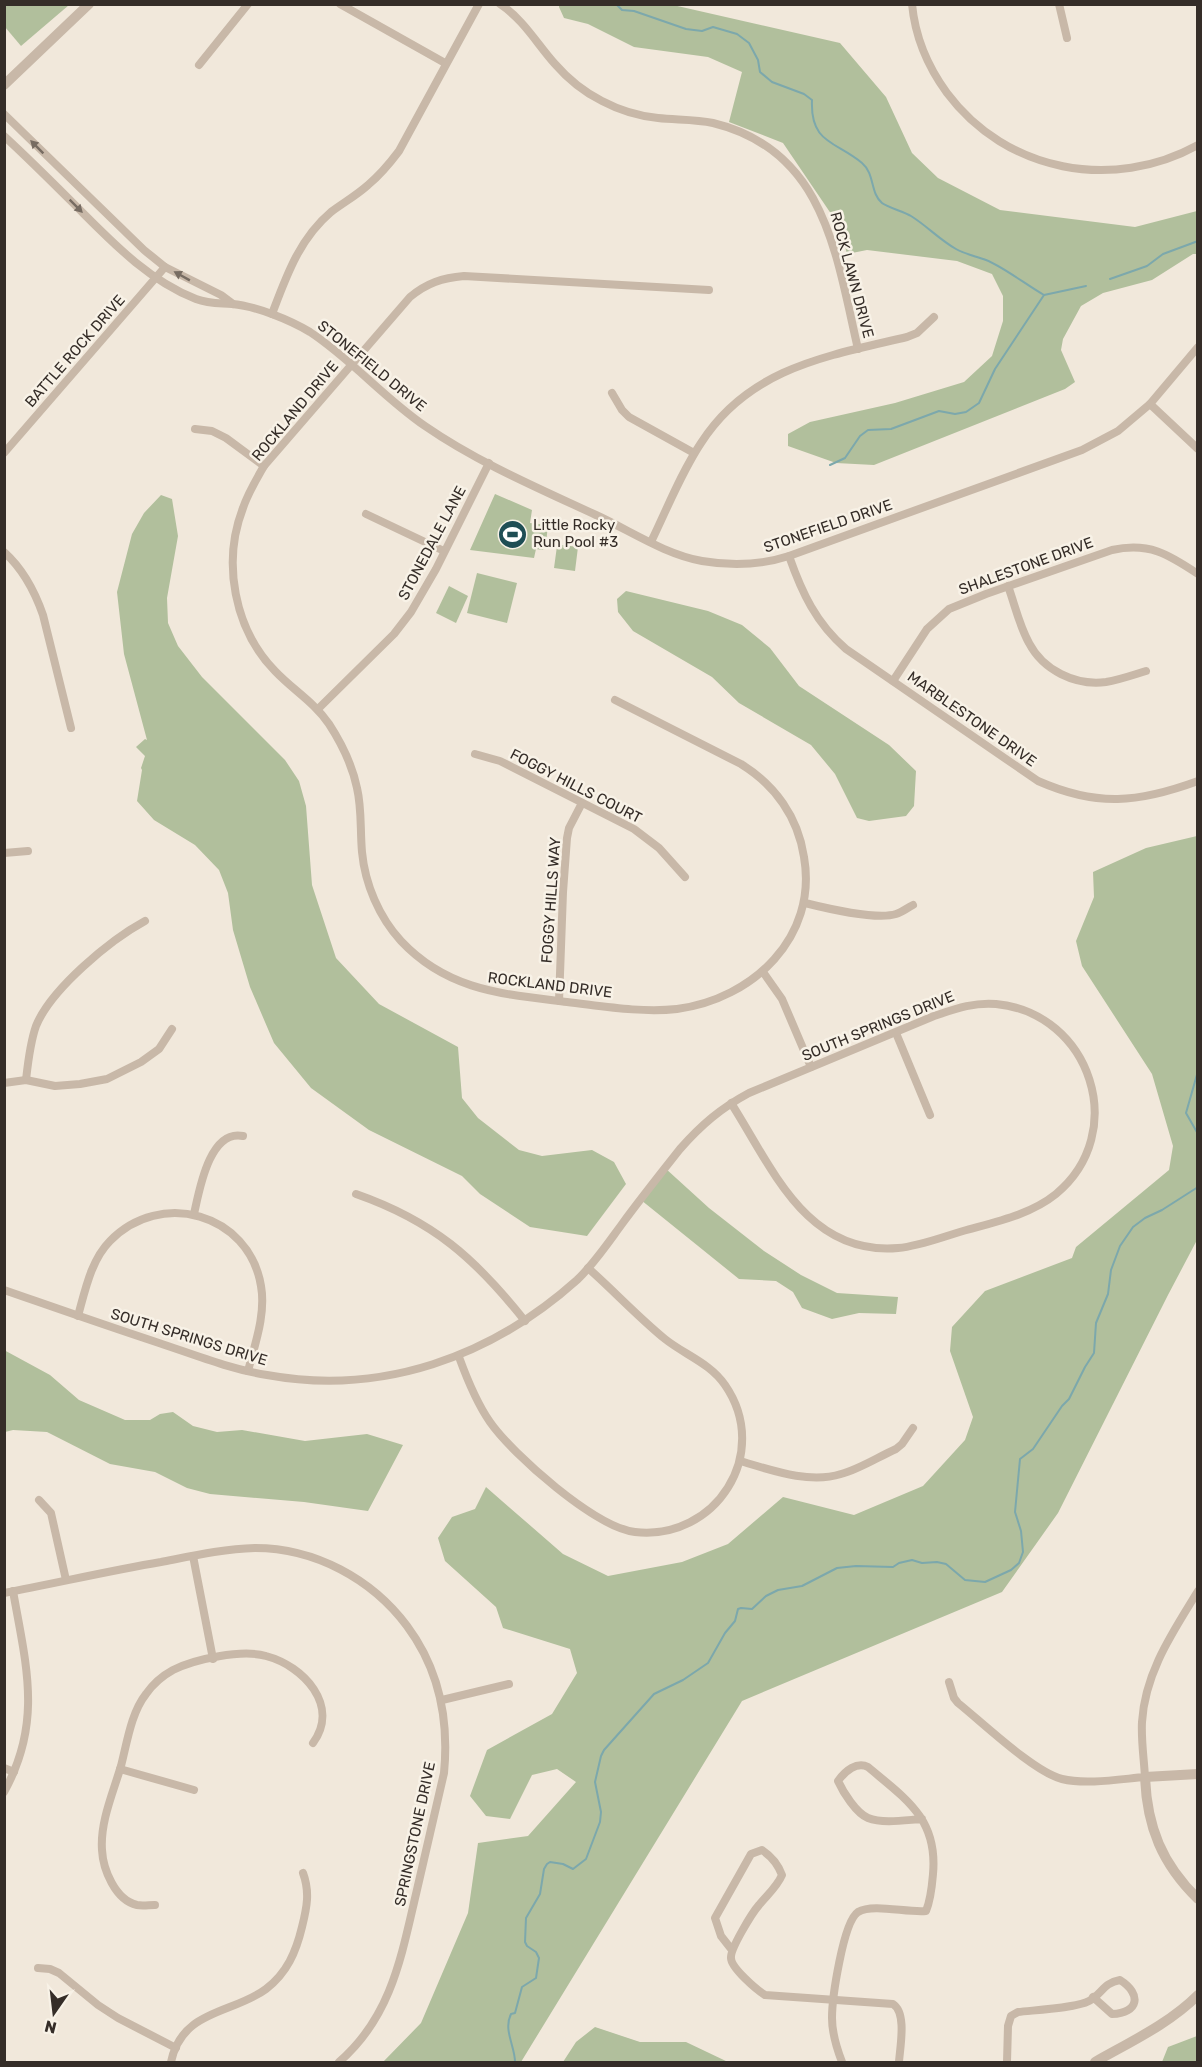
<svg xmlns="http://www.w3.org/2000/svg" width="1202" height="2067" font-family="Rubik,sans-serif">
	<style>
		.green { fill: #b1bf9c }
		.lines { fill: none; stroke-linecap: round; stroke-linejoin: round }
		.stream { stroke: #7ca8ac; stroke-width: 2 }
		.minor { stroke: #c8b8a8; stroke-width: 8 }
		.tertiary { stroke: #c8b8a8; stroke-width: 10 }
		.oneway { fill: #776c62 }
		.labels { text-anchor: middle; dominant-baseline: central; stroke-width: 5; stroke-linejoin: round; paint-order: stroke }
		.street-label { font-size: 15px; fill: #352d28; stroke: #f8f2e7 }
		.poi-label { font-size: 15px; fill: #352d28; stroke: #f8f2e7; text-anchor: start }
	</style>
	<rect width="100%" height="100%" fill="#f1e8db"/>
	<g class="green">
		<polygon points="4,5 5,4 69,5 21,46 5,27"/>
		<polygon points="559,5 673,5 840,43 886,97 912,153 938,178 1000,210 1135,227 1197,211 1197,254 1193,254 1152,280 1103,293 1081,306 1063,339 1061,350 1075,382 1065,389 874,465 836,463 788,446 788,434 810,422 895,403 964,382 992,356 1003,321 1003,296 992,274 957,261 867,250 847,254 840,227 783,143 729,122 742,72 708,57 634,47 588,24 564,18 559,7"/>
		<polygon points="495,494 532,510 530,523 548,525 546,543 578,547 575,571 554,568 557,546 544,545 543,550 536,549 534,558 470,550"/>
		<polygon points="161,495 172,499 178,536 167,598 168,623 178,646 202,677 285,760 299,781 306,806 312,885 336,958 379,1004 458,1047 462,1098 478,1118 519,1150 542,1156 592,1150 614,1162 626,1184 587,1236 530,1227 480,1194 462,1176 369,1130 311,1088 274,1043 250,987 233,930 228,893 219,870 195,845 154,820 137,801 142,770 141,768 145,756 136,747 145,739 147,740 124,654 117,592 132,534 144,513"/>
		<polygon points="477,573 517,583 507,623 467,613"/>
		<polygon points="449,586 468,596 456,623 436,613"/>
		<polygon points="626,591 708,611 742,625 770,648 799,686 889,745 916,771 914,806 906,816 869,821 857,818 835,774 811,745 739,703 712,677 633,631 618,612 617,599"/>
		<polygon points="1197,836 1197,1240 1168,1295 1058,1513 1002,1592 742,1701 521,2062 383,2062 421,2023 468,1913 478,1843 528,1836 576,1782 557,1769 532,1775 510,1819 486,1816 470,1796 487,1750 552,1714 577,1673 570,1649 503,1628 496,1607 445,1561 438,1538 452,1517 475,1509 486,1487 563,1554 608,1576 682,1562 728,1544 783,1497 854,1515 923,1486 965,1440 973,1417 950,1351 952,1327 985,1291 1072,1258 1076,1247 1169,1170 1173,1146 1152,1074 1082,966 1076,941 1094,897 1093,872 1146,848"/>
		<polygon points="665,1168 709,1208 764,1251 801,1275 837,1293 898,1297 896,1314 859,1313 832,1319 802,1308 793,1292 776,1281 739,1279 641,1200"/>
		<polygon points="4,1350 50,1375 79,1400 125,1420 150,1420 160,1414 173,1412 193,1426 217,1432 242,1430 305,1441 367,1434 403,1445 368,1511 304,1502 210,1494 187,1488 155,1472 110,1464 47,1432 13,1430 5,1432"/>
		<polygon points="595,2027 640,2042 686,2042 728,2062 563,2062 576,2042"/>
		<polygon points="1197,2036 1197,2062 1162,2062 1168,2047"/>
	</g>
	<g class="lines">
		<g class="stream">
			<path d="M 616,4 L 622,10 L 634,11 L 686,29 L 702,31 L 713,27 L 737,34 L 749,43 L 758,60 L 760,72 L 772,82 L 804,94 L 812,100 C 810,144 836,141 862,163 C 875,174 870,193 882,203 C 887,207 904,212 911,216 C 927,226 940,240 956,249 C 965,254 975,256 986,260 C 1002,266 1028,286 1044,295"/>
			<polyline points="1110,279 1147,266 1163,254 1198,241"/>
			<polyline points="830,465 845,458 860,436 868,430 891,429 939,411 955,414 966,412 979,403 995,369 1044,295 1086,286"/>
			<polyline points="1198,1071 1186,1113 1198,1134"/>
			<path d="M 515,2062 C 515,2046 503,2030 511,2014 L 515,2013 L 522,1987 L 536,1978 L 539,1958 L 536,1952 L 527,1946 L 525,1942 L 526,1918 L 540,1894 L 544,1869 L 547,1864 L 550,1862 L 563,1864 L 573,1869 L 586,1859 L 600,1822 L 601,1812 L 595,1782 L 601,1756 L 604,1750 L 654,1694 L 683,1680 L 708,1663 L 725,1633 L 735,1621 L 738,1609 L 741,1608 L 752,1609 L 766,1596 L 778,1590 L 802,1586 L 837,1568 L 856,1566 L 893,1567 L 899,1563 L 912,1560 L 922,1563 L 937,1562 L 946,1564 L 965,1580 L 985,1582 L 1011,1570 L 1019,1563 L 1023,1552 L 1021,1531 L 1015,1512 L 1020,1459 L 1033,1449 L 1062,1406 L 1069,1399 L 1085,1367 L 1094,1353 L 1096,1323 L 1108,1294 L 1111,1270 L 1120,1246 L 1133,1227 L 1145,1218 L 1162,1210 L 1198,1187"/>
		</g>
		<g class="minor">
			<polyline points="340,4 445,63"/>
			<path d="M 500,4 C 524,20 537,44 555,64 C 568,79 584,92 602,101 C 619,110 638,116 658,118 C 676,120 695,119 713,123 C 825,150 836,254 858,349"/>
			<path d="M 912,4 C 915,36 928,67 947,93 C 1006,172 1113,192 1198,145"/>
			<polyline points="1059,4 1067,38"/>
			<polyline points="199,65 248,4"/>
			<polyline points="4,114 144,250 165,267 221,295 233,304"/>
			<path d="M 4,136 C 29,159 53,183 77,207 C 113,243 148,280 196,299 C 209,304 219,303 232,304 C 256,306 290,320 310,332 C 351,359 384,398 425,426 C 477,462 538,488 596,515 C 631,531 664,554 702,561 C 731,566 761,565 789,556 L 1082,450 L 1118,431 L 1150,404 L 1198,347"/>
			<path d="M 272,314 C 286,277 299,239 331,212 C 343,203 357,195 368,185 C 380,175 390,163 399,151 L 479,4"/>
			<polyline points="612,393 622,410 629,417 694,453"/>
			<polyline points="1150,404 1198,449"/>
			<polyline points="195,429 212,431 226,438 264,466"/>
			<polyline points="4,453 165,267"/>
			<polyline points="366,514 444,551"/>
			<path d="M 651,542 C 667,509 681,473 701,443 C 749,368 827,356 907,337 L 917,333 L 934,317"/>
			<path d="M 4,552 C 23,569 35,592 43,615 L 71,728"/>
			<path d="M 789,556 C 802,593 816,623 846,649 L 1038,781 C 1097,807 1138,803 1198,781"/>
			<path d="M 1008,586 C 1015,605 1019,625 1029,643 C 1043,670 1075,686 1106,682 C 1119,680 1133,675 1146,671"/>
			<path d="M 893,681 L 927,629 L 949,609 L 986,594 L 1112,550 C 1149,542 1168,554 1198,574"/>
			<path d="M 615,700 L 741,764 C 775,785 798,817 804,857 C 818,937 753,999 677,1009 C 641,1013 602,1006 567,1002 C 503,994 448,991 401,941 C 379,917 365,884 362,852 C 360,830 362,809 357,788 C 352,764 342,744 329,724 C 314,702 293,690 275,671 C 234,629 222,562 243,508 C 248,493 256,480 264,466 L 410,297 C 427,283 442,278 464,276 L 709,290"/>
			<polyline points="318,709 394,634 411,612 436,569 489,463"/>
			<polyline points="475,754 500,761 634,829 659,848 685,877"/>
			<polyline points="4,853 28,851"/>
			<path d="M 805,903 C 825,908 877,920 896,914 C 902,912 907,908 913,905"/>
			<polyline points="763,972 782,999 811,1067"/>
			<polyline points="559,1001 563,892 567,838 569,828 582,803"/>
			<polyline points="896,1033 930,1115"/>
			<path d="M 26,1080 C 28,1062 30,1043 36,1026 C 51,989 110,940 145,921"/>
			<polyline points="4,1083 26,1080 55,1086 80,1084 107,1079 141,1062 159,1049 172,1029"/>
			<path d="M 356,1194 C 433,1221 475,1258 525,1321"/>
			<path d="M 194,1214 C 199,1192 209,1129 243,1136"/>
			<path d="M 4,1290 C 56,1308 107,1326 159,1343 C 195,1355 230,1369 267,1375 C 382,1396 491,1357 577,1280 C 594,1264 608,1243 622,1224 C 641,1198 661,1173 680,1149 C 701,1125 721,1108 749,1093 L 934,1016 C 955,1009 974,1002 996,1004 C 1091,1013 1130,1133 1056,1194 C 1030,1215 995,1222 963,1231 C 942,1237 920,1246 898,1248 C 806,1256 772,1167 731,1103"/>
			<path d="M 78,1316 C 85,1291 91,1260 110,1241 C 160,1189 249,1213 261,1286 C 266,1314 255,1344 248,1371"/>
			<path d="M 459,1357 C 467,1379 476,1402 490,1422 C 513,1455 595,1527 635,1532 C 716,1541 772,1453 725,1385 C 710,1363 685,1355 665,1339 C 638,1317 614,1291 588,1268"/>
			<path d="M 740,1461 C 771,1470 809,1484 841,1474 C 860,1469 878,1457 896,1449 L 902,1444 L 913,1428"/>
			<polyline points="39,1500 51,1513 66,1580"/>
			<polyline points="193,1556 213,1659"/>
			<path d="M 4,1593 C 57,1583 108,1571 161,1562 C 192,1556 223,1549 255,1548 C 315,1548 372,1579 407,1626 C 439,1669 449,1721 444,1773 C 435,1813 425,1854 416,1894 C 401,1958 391,2017 339,2062"/>
			<path d="M 949,1682 L 954,1698 L 958,1703 C 983,1723 1034,1772 1062,1779 C 1086,1785 1121,1779 1145,1777 C 1144,1759 1141,1740 1142,1722 C 1145,1672 1173,1632 1198,1591"/>
			<polyline points="442,1700 509,1684"/>
			<polyline points="4,1768 14,1772"/>
			<polyline points="120,1769 194,1790"/>
			<path d="M 4,1792 C 43,1722 26,1665 13,1591"/>
			<path d="M 155,1905 C 149,1905 142,1906 137,1905 C 115,1900 103,1869 102,1850 C 100,1822 113,1793 121,1766 C 127,1743 131,1713 146,1694 C 153,1684 162,1676 173,1670 C 195,1659 242,1649 266,1656 C 304,1666 340,1706 313,1743"/>
			<path d="M 732,1950 L 721,1936 L 715,1918 L 751,1854 L 762,1850 C 771,1856 778,1864 782,1875 C 777,1887 767,1895 759,1905 C 752,1913 730,1949 731,1958 C 731,1968 757,1990 765,1995 L 893,2004 C 907,2013 900,2047 899,2062"/>
			<polyline points="38,1968 50,1969 59,1973 98,2005 118,2018 176,2048"/>
			<path d="M 171,2062 C 182,2009 233,2014 266,1989 C 287,1973 296,1952 302,1927 C 307,1907 310,1892 303,1873"/>
			<path d="M 842,2062 C 837,2049 832,2033 832,2018 C 832,1999 843,1922 858,1912 C 873,1903 907,1913 926,1911 C 931,1899 932,1886 933,1874 C 938,1819 906,1799 868,1767 C 857,1761 845,1771 838,1781 C 843,1792 856,1813 868,1818 C 883,1824 906,1820 922,1819"/>
			<path d="M 1007,2062 L 1008,2026 L 1011,2016 L 1018,2012 C 1035,2010 1076,2008 1089,2001 C 1102,1994 1103,1983 1120,1980 C 1142,1994 1139,2013 1112,2014 L 1093,1997"/>
		</g>
		<g class="tertiary">
			<polyline points="4,85 89,4"/>
			<path d="M 1198,1774 L 1145,1777 C 1147,1827 1162,1864 1198,1899"/>
			<path d="M 1095,2062 C 1130,2042 1169,2024 1198,1995"/>
		</g>
	</g>
	<defs><path id="oneway-solid" d="M-6-.8H1V-3.2L6.5 0L1 3.2V.8H-6Z" transform="scale(1.5)"/></defs>
	<g class="oneway">
		<use href="#oneway-solid" transform="translate(37 147) rotate(-135)"/>
		<use href="#oneway-solid" transform="translate(76 206) rotate(45)"/>
		<use href="#oneway-solid" transform="translate(182 276) rotate(-151)"/>
	</g>
	<defs>
		<symbol id="stadium-disc" viewBox="-11 -11 22 22"><circle r="9.5" fill="#1f4e55" stroke="#f8f2e7"/><path d="M0-5a6.5 5 0 1 0 0 10a6.5 5 0 1 0 0-10ZM-3.5-1.8h7v3.6h-7Z" fill="#fff"/></symbol>
	</defs>
	<g fill-rule="evenodd">
		<use href="#stadium-disc" x="496" y="518" width="33" height="33"/>
	</g>
	<g class="labels">
		<g class="street-label">
			<text transform="translate(852 275) rotate(75)">ROCK LAWN DRIVE</text>
			<text transform="translate(75 351) rotate(-49)">BATTLE ROCK DRIVE</text>
			<text transform="translate(372 366) rotate(39)">STONEFIELD DRIVE</text>
			<text transform="translate(295 411) rotate(-50)">ROCKLAND DRIVE</text>
			<text transform="translate(828 526) rotate(-19)">STONEFIELD DRIVE</text>
			<text transform="translate(432 543) rotate(-62)">STONEDALE LANE</text>
			<text transform="translate(1026 566) rotate(-20)">SHALESTONE DRIVE</text>
			<text transform="translate(972 719) rotate(35)">MARBLESTONE DRIVE</text>
			<text transform="translate(576 786) rotate(27)">FOGGY HILLS COURT</text>
			<text transform="translate(551 900) rotate(-86)">FOGGY HILLS WAY</text>
			<text transform="translate(550 985) rotate(7)">ROCKLAND DRIVE</text>
			<text transform="translate(878 1026) rotate(-22)">SOUTH SPRINGS DRIVE</text>
			<text transform="translate(189 1337) rotate(17)">SOUTH SPRINGS DRIVE</text>
			<text transform="translate(415 1834) rotate(-78)">SPRINGSTONE DRIVE</text>
		</g>
		<g class="poi-label">
			<text x="533" y="525">Little Rocky<tspan x="533" dy="17">Run Pool #3</tspan></text>
		</g>
	</g>
	<rect width="1202" height="2067" fill="none" stroke="#352d28" stroke-width="12"/>
	<g transform="translate(54 2013) rotate(194)" stroke="#f8f2e7" stroke-width="4.5" paint-order="stroke">
	<path d="M0-4.5L10 22L0 15L-10 22Z" fill="#352d28"/>
	<text y="-9" font-size="16" font-weight="bold" text-anchor="middle" fill="#352d28">N</text>
	</g>
</svg>
